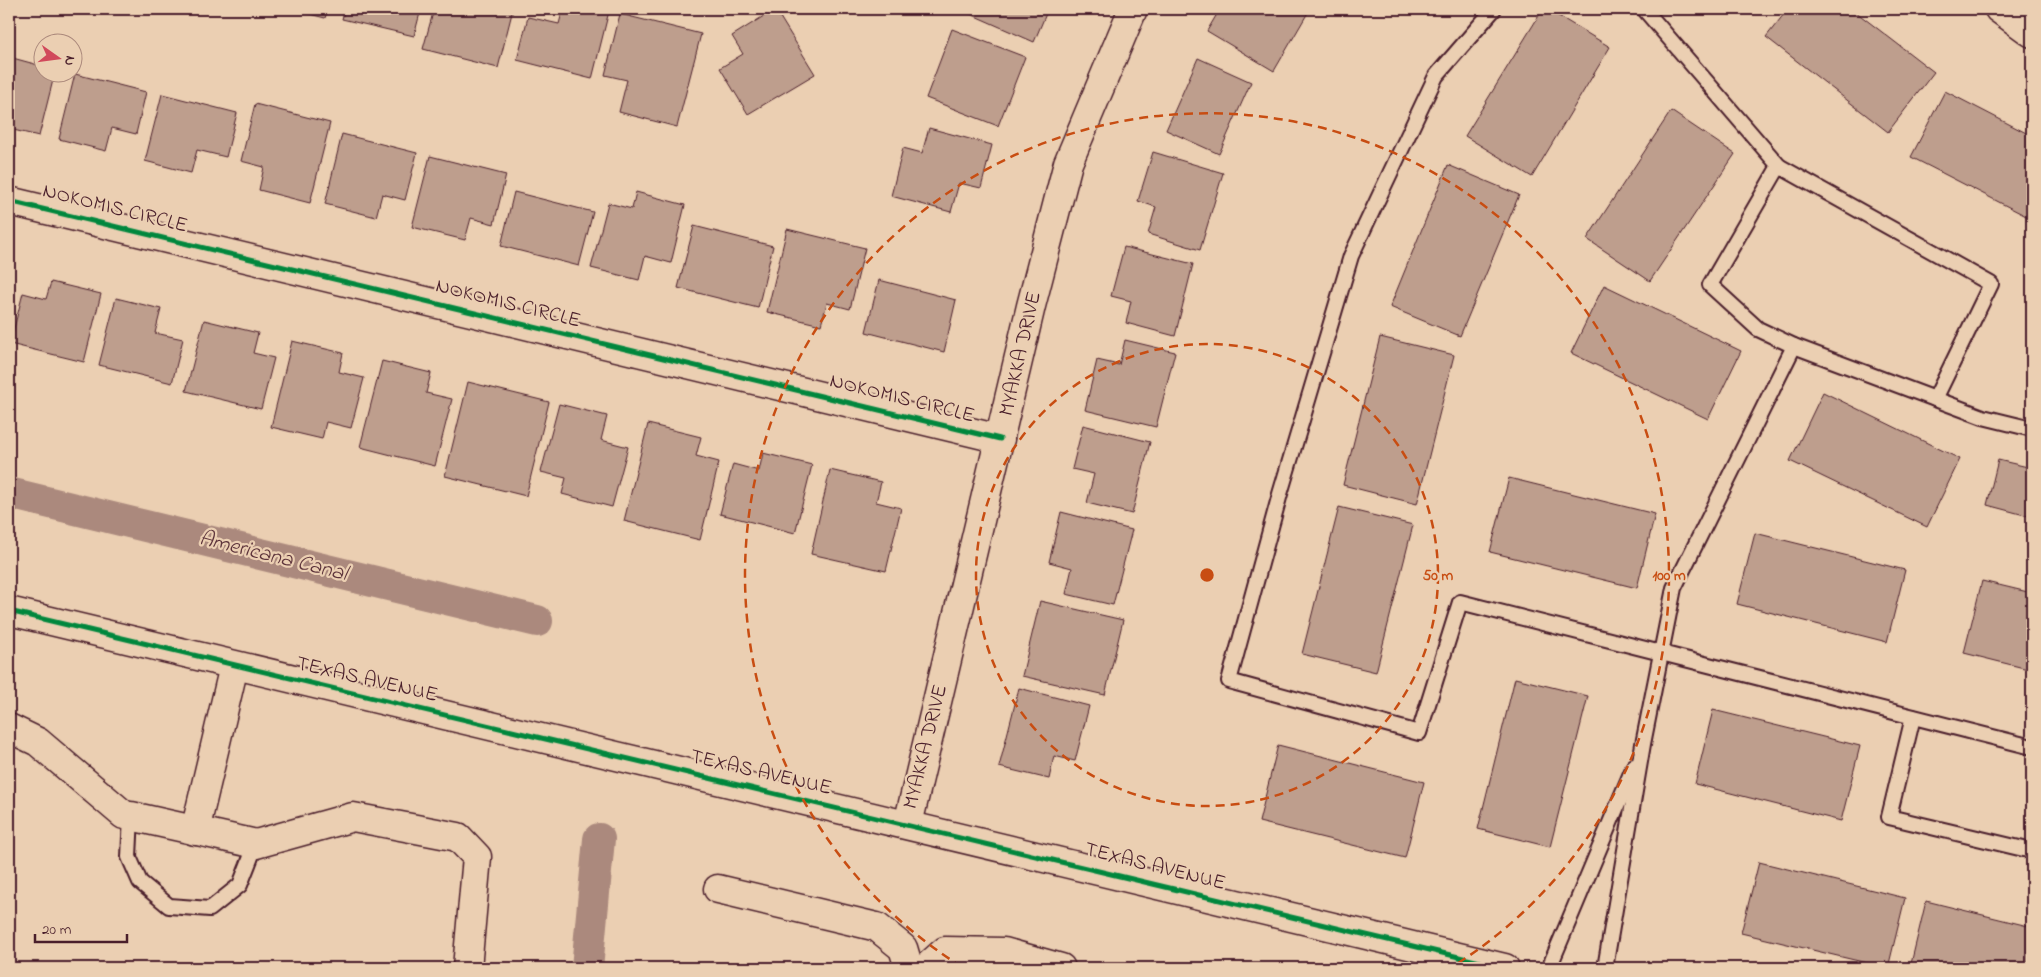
<svg xmlns="http://www.w3.org/2000/svg" width="2041" height="977" font-family="'Indie Flower',sans-serif">
	<style>
		.lines { fill: none; stroke-linecap: round; stroke-linejoin: round }
		.canal { stroke: #ab897d; stroke-width: 32 }
		.building { fill: #be9e8d; stroke: #4a1f2b }
		.lane-casing { stroke: #4a1f2b; stroke-width: 18 }
		.street-casing { stroke: #4a1f2b; stroke-width: 31 }
		.secondary-casing { stroke: #4a1f2b; stroke-width: 31 }
		.lane { stroke: #ebcfb2; stroke-width: 14 }
		.street { stroke: #ebcfb2; stroke-width: 28 }
		.secondary { stroke: #ebcfb2; stroke-width: 28 }
		.cycleway-casing { stroke: #ebcfb2; stroke-width: 8 }
		.cycleway { stroke: #00873e; stroke-width: 5 }
		.ring { fill: none; stroke: #c84d12; stroke-width: 2.5; stroke-dasharray: 9 6 }
		.labels { text-anchor: middle; dominant-baseline: central; stroke-width: 4.5; stroke-linejoin: round; paint-order: stroke }
		.street-label { font-size: 21px; fill: #4a1f2b; stroke: #ebcfb2 }
		.water-label { font-size: 22px; font-style: italic; fill: #5d343b; stroke: #ebcfb2 }
		.centre { fill: #c84d12; stroke: #ebcfb2; stroke-width: 2.5 }
		.ring-label { font-size: 15px; text-anchor: middle; font-weight: bold; fill: #c84d12; stroke: #ebcfb2; stroke-width: 4.5; stroke-linejoin: round; paint-order: stroke }
	</style>
	<rect width="100%" height="100%" fill="#ebcfb2"/>
	<filter id="ink" filterUnits="userSpaceOnUse"><feTurbulence type="fractalNoise" baseFrequency=".02" numOctaves="2"/><feDisplacementMap in="SourceGraphic" scale="10" xChannelSelector="R" yChannelSelector="G"/><feConvolveMatrix kernelMatrix="1 2 1 2 8 2 1 2 1" color-interpolation-filters="sRGB"/></filter>
	<g filter="url(#ink)">
		<g class="lines">
			<g class="canal">
				<polyline points="9,493 537,621"/>
				<polyline points="587,968 599,839"/>
			</g>
		</g>
		<g class="building">
			<polygon points="290,9 328,9 325,18"/>
			<polygon points="345,9 421,9 414,36 342,19"/>
			<polygon points="434,9 513,9 498,68 423,49"/>
			<polygon points="563,9 600,9 609,11 592,79 517,60 528,17 559,24"/>
			<polygon points="775,9 815,74 748,114 720,68 743,54 732,36"/>
			<polygon points="829,9 845,9 841,16"/>
			<polygon points="968,9 1048,9 1034,42 966,12"/>
			<polygon points="1220,9 1310,9 1274,71 1207,31"/>
			<polygon points="1543,9 1547,9 1610,47 1532,177 1465,136"/>
			<polygon points="1788,9 1852,9 1934,72 1888,132 1766,37"/>
			<polygon points="620,14 701,34 677,127 619,112 627,80 605,75"/>
			<polygon points="952,29 1025,57 998,126 926,98"/>
			<polygon points="9,57 42,66 42,72 55,72 39,136 9,129"/>
			<polygon points="1198,58 1251,82 1219,154 1166,130"/>
			<polygon points="75,74 146,92 136,134 112,128 106,151 59,139"/>
			<polygon points="1945,91 2032,136 2032,219 1911,157"/>
			<polygon points="162,94 237,113 226,157 197,150 191,173 145,161"/>
			<polygon points="255,104 330,123 310,203 259,190 264,167 241,161"/>
			<polygon points="1671,111 1735,154 1650,281 1587,239"/>
			<polygon points="929,128 992,145 981,188 959,183 951,212 891,196 903,148 922,153"/>
			<polygon points="342,134 417,153 405,200 382,194 376,217 325,204"/>
			<polygon points="1153,152 1223,173 1200,250 1148,234 1156,207 1138,201"/>
			<polygon points="430,156 506,175 494,224 471,218 465,240 412,227"/>
			<polygon points="1448,165 1519,195 1460,336 1390,307"/>
			<polygon points="514,192 593,212 579,266 501,246"/>
			<polygon points="636,192 685,205 671,263 645,256 639,280 591,268 608,203 632,209"/>
			<polygon points="694,226 773,246 758,308 678,288"/>
			<polygon points="787,229 865,248 850,309 827,303 821,325 767,312"/>
			<polygon points="1124,247 1193,264 1175,336 1126,323 1131,301 1111,296"/>
			<polygon points="879,280 956,300 944,352 866,332"/>
			<polygon points="51,282 101,294 84,362 10,344 23,293 46,299"/>
			<polygon points="1604,285 1741,351 1708,419 1571,353"/>
			<polygon points="116,298 161,309 155,333 183,339 172,383 99,365"/>
			<polygon points="204,320 258,333 253,353 274,358 261,409 186,391"/>
			<polygon points="1380,337 1454,355 1417,504 1343,485"/>
			<polygon points="1125,340 1175,352 1156,427 1085,410 1097,360 1119,365"/>
			<polygon points="292,341 343,353 339,372 364,378 351,428 326,422 322,439 271,427"/>
			<polygon points="382,361 431,373 426,393 452,399 435,466 360,447"/>
			<polygon points="468,382 549,402 526,496 445,476"/>
			<polygon points="1823,392 1960,459 1927,527 1790,461"/>
			<polygon points="559,404 607,416 601,440 628,447 612,507 562,494 566,478 541,472"/>
			<polygon points="648,424 701,437 696,456 719,462 700,540 624,521"/>
			<polygon points="1083,425 1150,442 1132,514 1087,503 1094,474 1072,469"/>
			<polygon points="763,453 812,465 795,533 720,514 733,464 759,471"/>
			<polygon points="1998,460 2032,468 2032,517 1987,505"/>
			<polygon points="830,470 881,482 876,502 901,508 886,571 811,554"/>
			<polygon points="1509,478 1655,514 1637,588 1490,552"/>
			<polygon points="1339,507 1413,525 1376,672 1302,654"/>
			<polygon points="1061,512 1132,530 1113,605 1066,594 1072,568 1049,562"/>
			<polygon points="1755,533 1905,570 1887,642 1737,604"/>
			<polygon points="1982,581 2032,593 2032,670 1964,653"/>
			<polygon points="1040,601 1123,620 1105,695 1022,676"/>
			<polygon points="1515,678 1588,696 1550,847 1478,829"/>
			<polygon points="1019,688 1089,706 1075,761 1054,756 1049,779 999,767"/>
			<polygon points="1713,710 1860,746 1841,821 1695,784"/>
			<polygon points="1278,745 1424,782 1405,858 1259,822"/>
			<polygon points="1759,862 1905,898 1888,968 1741,933"/>
			<polygon points="1926,901 2032,927 2032,968 1910,968"/>
		</g>
		<g class="lines">
			<defs>
				<g id="lane">
					<polyline points="1494,9 1436,76 1351,256 1280,494 1229,681 1419,733 1460,602 2032,747"/>
					<polyline points="1644,9 1779,166 1710,285 1758,329 1794,346 1983,417 2032,429"/>
					<polyline points="1779,166 1991,284 1935,399"/>
					<polyline points="1913,717 1889,817 2032,851"/>
					<polyline points="131,816 129,857 140,882 169,906 210,909 240,885 256,844"/>
					<polyline points="1549,968 1634,766"/>
					<polyline points="1605,968 1643,744 1674,588 1794,346"/>
				</g>
				<g id="street">
					<polyline points="1999,9 2032,33"/>
					<polyline points="9,201 1000,439"/>
					<polyline points="9,728 38,742 124,815 131,816 256,844 353,817 458,837 477,857 467,968"/>
					<polyline points="908,824 1031,306 1068,163 1133,9"/>
					<polyline points="195,831 234,666"/>
					<polyline points="718,889 877,927 903,948 909,968"/>
					<polyline points="926,968 945,951 1004,952 1061,968"/>
				</g>
				<polyline id="secondary" points="9,611 1505,968"/>
			</defs>
			<use href="#lane" class="lane-casing"/>
			<use href="#street" class="street-casing"/>
			<use href="#secondary" class="secondary-casing"/>
			<use href="#lane" class="lane"/>
			<use href="#street" class="street"/>
			<use href="#secondary" class="secondary"/>
			<defs>
				<g id="cycleway">
					<polyline points="9,201 1000,439"/>
					<polyline points="9,611 1505,968"/>
				</g>
			</defs>
			<use href="#cycleway" class="cycleway-casing"/>
			<use href="#cycleway" class="cycleway"/>
		</g>
	</g>
	<g class="ring">
		<circle cx="1207" cy="575" r="231"/>
		<path d="M962 967A462 462 0 1 1 1452 967"/>
	</g>
	<g class="labels">
		<g class="street-label">
			<text transform="translate(115 209) rotate(14)">NOKOMIS CIRCLE</text>
			<text transform="translate(508 304) rotate(14)">NOKOMIS CIRCLE</text>
			<text transform="translate(1021 354) rotate(-77)">MYAKKA DRIVE</text>
			<text transform="translate(902 399) rotate(14)">NOKOMIS CIRCLE</text>
			<text transform="translate(367 680) rotate(13)">TEXAS AVENUE</text>
			<text transform="translate(926 747) rotate(-76)">MYAKKA DRIVE</text>
			<text transform="translate(761 773) rotate(13)">TEXAS AVENUE</text>
			<text transform="translate(1155 867) rotate(14)">TEXAS AVENUE</text>
		</g>
		<g class="water-label">
			<text transform="translate(273 557) rotate(14)">Americana Canal</text>
		</g>
	</g>
	<circle cx="1207" cy="575" r="8" class="centre"/>
	<g class="ring-label">
		<text x="1438" y="580">50 m</text>
		<text x="1669" y="580">100 m</text>
	</g>
	<rect width="2041" height="977" fill="none" stroke="#ebcfb2" stroke-width="30"/>
	<rect x="15" y="15" width="2011" height="947" fill="none" stroke="#4a1f2b" stroke-width="2" filter="url(#ink)"/>
	<g transform="translate(58 58) rotate(104)"><circle r="24" fill="#ebcfb2" stroke="#ab897c"/>
	<path d="M0-4L9 19L0 12L-9 19Z" fill="#d1495b"/>
	<text y="-8" font-size="14" font-weight="bold" text-anchor="middle" fill="#4a1f2b">N</text>
	</g>
	<path d="M35 934v8h92v-8" fill="none" stroke="#4a1f2b" stroke-width="2.5"/>
	<text x="42" y="934" font-size="15" fill="#4a1f2b" stroke="#ebcfb2" stroke-width="4" paint-order="stroke">20 m</text>
</svg>
